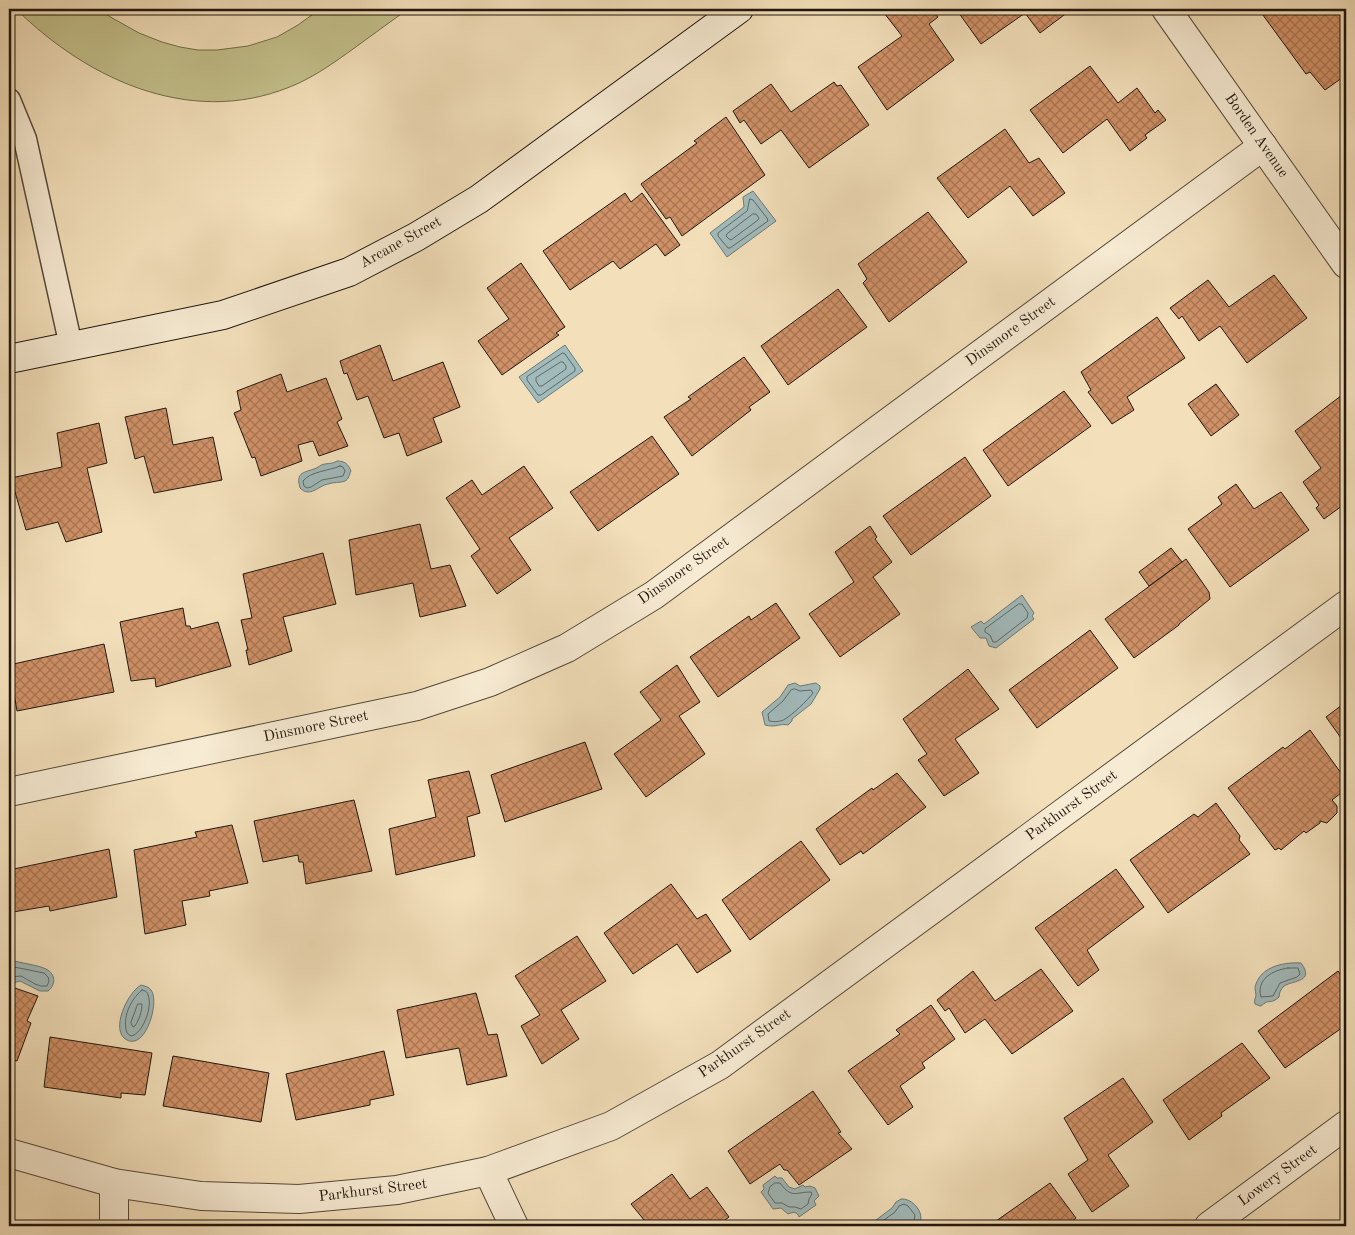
<svg xmlns="http://www.w3.org/2000/svg" width="1355" height="1235" font-family="'Old Standard TT',serif">
	<style>
		.garden { fill: #c3c08b; stroke: #726c4c }
		.water { fill: #a1babb; stroke: #6d7976 }
		.lines { fill: none; stroke-linecap: round; stroke-linejoin: round }
		.shore { stroke: #606864; stroke-width: 1 }
		.building { fill: url(#building-cross-hatch); stroke: #20170e }
		.lane-casing { stroke: #554939; stroke-width: 25 }
		.street-casing { stroke: #554939; stroke-width: 30 }
		.secondary-casing { stroke: #20170e; stroke-width: 30 }
		.lane { stroke: #f7ebd3; stroke-width: 22 }
		.street { stroke: #f7ebd3; stroke-width: 28 }
		.secondary { stroke: #f7ebd3; stroke-width: 28 }
		.labels { text-anchor: middle; dominant-baseline: central; stroke-width: 5; stroke-linejoin: round; paint-order: stroke }
		.street-label { font-size: 15px; fill: #20170e; stroke: #f7ebd3 }
	</style>
	<defs>
		<pattern id="building-cross-hatch" width="8" height="8" patternUnits="userSpaceOnUse" patternTransform="scale(1.25)"><rect width="8" height="8" fill="#d09167"/><path d="M0 0l8 8M0 8l8-8" fill="none" stroke="#a87553"/></pattern>
	</defs>
	<rect width="100%" height="100%" fill="#f3e0bb"/>
	<filter id="stains"><feTurbulence type="fractalNoise" baseFrequency=".004" numOctaves="4"/><feColorMatrix values="0 0 0 0 .2 0 0 0 0 .09 0 0 0 0 .02 0 0 0 .5 -.17"/></filter>
	<radialGradient id="worn" r=".72"><stop offset=".6" stop-color="#630" stop-opacity="0"/><stop offset="1" stop-color="#630" stop-opacity=".3"/></radialGradient>
	<path class="garden" d="M 16,9 L 97,9 L 114,19 L 139,33 L 162,42 L 180,47 L 198,50 L 217,50 L 248,46 L 277,37 L 298,25 L 320,9 L 408,9 C 390,22 371,36 353,49 C 335,62 318,74 299,83 C 197,130 90,82 16,9 Z"/>
	<g class="water">
		<polygon points="753,191 776,221 727,257 710,233 744,207 743,197"/>
		<polygon points="565,345 583,371 538,403 519,377"/>
		<path d="M 337,461 C 345,461 348,464 351,471 C 349,475 349,479 345,481 C 340,483 333,482 328,484 C 318,486 310,498 300,488 C 296,473 302,473 314,469 C 318,468 321,464 325,464 C 330,463 332,464 337,461 Z"/>
		<polygon points="1022,595 1034,613 1032,616 1034,619 996,648 989,646 986,638 980,638 971,627 981,621 984,624"/>
		<path d="M 795,683 L 800,686 L 816,683 L 820,686 L 820,689 L 811,704 L 792,719 L 792,721 L 788,725 C 780,723 776,728 765,725 L 762,712 L 780,697 L 788,685 Z"/>
		<path d="M 11,960 C 20,963 38,965 46,969 C 56,974 56,985 48,991 L 40,991 L 20,981 L 13,983 L 9,982 L 9,962 Z"/>
		<path d="M 1301,963 C 1315,982 1294,980 1284,986 C 1281,989 1279,993 1279,997 C 1272,1004 1268,1000 1265,1003 C 1263,1004 1262,1006 1260,1006 L 1255,1004 C 1254,1001 1255,999 1256,996 C 1256,992 1254,988 1256,984 C 1262,966 1285,962 1301,963 Z"/>
		<path d="M 141,985 C 145,986 149,987 151,990 C 160,1001 146,1050 127,1040 C 109,1031 128,992 141,985 Z"/>
		<path d="M 775,1176 L 777,1178 L 782,1178 L 789,1187 L 795,1189 L 803,1185 L 805,1187 L 810,1186 L 815,1188 L 819,1196 L 814,1201 L 816,1205 L 799,1217 C 797,1211 793,1212 788,1214 L 781,1208 L 773,1209 L 761,1192 L 764,1189 L 763,1185 Z"/>
		<path d="M 901,1199 C 910,1198 921,1208 921,1218 C 921,1220 918,1225 917,1226 L 868,1226 L 892,1208 L 896,1202 Z"/>
	</g>
	<g class="lines">
		<g class="shore">
			<polygon points="750,199 753,200 767,218 768,221 730,248 728,248 718,236 718,233 747,211"/>
			<polygon points="753,214 756,214 759,218 758,220 731,240 729,239 726,236 727,234"/>
			<polygon points="563,353 565,354 575,368 575,371 541,395 538,395 527,380 527,377"/>
			<polygon points="561,362 563,362 566,366 566,369 542,386 539,386 536,381 536,378"/>
			<path d="M 340,466 L 343,467 L 345,471 L 343,476 L 322,480 L 311,487 L 307,488 L 304,486 L 303,481 C 311,471 329,471 340,466 Z"/>
			<polygon points="1019,604 1022,604 1028,613 1027,618 996,642 993,642 990,635 985,632 985,629"/>
			<path d="M 795,689 L 800,691 L 811,690 L 813,693 C 808,700 792,715 785,719 C 781,722 774,722 769,721 L 768,714 L 783,701 L 791,690 Z"/>
			<polyline points="9,966 44,973 48,977 49,981 47,986 41,986 35,984 21,976 9,977"/>
			<path d="M 1288,968 L 1298,968 L 1300,974 L 1297,977 L 1280,983 L 1273,996 L 1261,997 C 1256,979 1273,970 1288,968 Z"/>
			<path d="M 142,990 C 145,991 147,991 148,995 C 153,1006 143,1034 131,1036 L 127,1033 C 122,1018 130,1000 142,990 Z"/>
			<path d="M 138,1004 L 142,1004 C 142,1011 139,1020 135,1026 L 133,1027 L 131,1023 Z"/>
			<path d="M 775,1183 L 780,1183 C 792,1199 795,1192 811,1192 L 812,1194 L 809,1199 L 808,1204 L 801,1209 L 795,1207 L 789,1207 L 782,1203 L 775,1203 L 768,1193 L 770,1187 Z"/>
			<polyline points="876,1226 895,1212 899,1206 904,1204 908,1206 915,1215 913,1226"/>
		</g>
	</g>
	<g class="building">
		<polygon points="881,9 932,9 938,17 929,24 954,60 887,110 858,67 902,36"/>
		<polygon points="956,9 1072,9 1040,33 1025,13 981,44"/>
		<polygon points="1264,9 1346,9 1346,75 1325,90 1310,72 1306,74 1260,11"/>
		<polygon points="1090,66 1118,103 1137,88 1155,113 1158,110 1166,120 1145,135 1147,138 1130,151 1107,119 1063,153 1030,110"/>
		<polygon points="834,82 837,86 841,85 869,125 809,168 781,130 761,144 744,120 740,123 733,111 771,84 791,112"/>
		<polygon points="726,117 765,175 682,236 670,217 666,219 641,184 697,143 694,141"/>
		<polygon points="1005,129 1029,163 1039,158 1065,193 1033,216 1010,186 968,218 937,178"/>
		<polygon points="625,193 631,202 642,193 680,245 665,256 656,244 620,269 613,261 570,290 543,251"/>
		<polygon points="928,212 967,262 889,322 863,283 867,279 858,264"/>
		<polygon points="521,263 565,327 556,333 559,335 502,375 478,341 509,319 487,288"/>
		<polygon points="1274,275 1307,318 1247,363 1220,326 1199,341 1182,316 1179,319 1170,308 1208,280 1229,307"/>
		<polygon points="838,289 867,327 788,385 761,346"/>
		<polygon points="1157,317 1185,358 1127,397 1134,410 1112,424 1088,392 1091,390 1081,372"/>
		<polygon points="380,345 393,381 443,362 460,407 433,418 442,442 407,456 399,433 384,438 368,396 357,400 347,373 344,374 340,361"/>
		<polygon points="744,357 770,392 749,407 751,410 692,456 664,417 691,399 688,397"/>
		<polygon points="281,374 287,392 326,378 342,419 337,422 348,446 319,456 313,441 298,445 302,461 261,476 255,457 252,458 234,413 241,410 237,391"/>
		<polygon points="1216,384 1239,415 1211,436 1188,404"/>
		<polygon points="1064,391 1091,426 1008,486 983,450"/>
		<polygon points="1346,392 1346,460 1342,463 1346,470 1346,503 1324,519 1316,508 1319,505 1303,482 1321,468 1295,431"/>
		<polygon points="166,408 173,445 213,437 222,480 154,493 144,456 135,459 125,417"/>
		<polygon points="99,423 107,463 87,468 102,532 66,542 58,522 26,530 11,478 62,467 57,433"/>
		<polygon points="652,436 679,474 598,531 570,492"/>
		<polygon points="965,457 991,496 911,555 883,516"/>
		<polygon points="524,466 553,508 509,538 531,570 497,594 471,556 480,549 446,498 472,480 482,495"/>
		<polygon points="1236,484 1254,509 1281,492 1309,530 1230,587 1188,529 1222,504 1218,497"/>
		<polygon points="420,524 431,569 450,565 466,606 420,617 413,583 356,595 349,540"/>
		<polygon points="870,526 877,537 875,539 892,562 873,577 900,614 840,657 809,614 854,582 835,552"/>
		<polygon points="1171,548 1182,562 1149,586 1139,572"/>
		<polygon points="323,553 336,604 283,617 292,651 249,665 246,650 248,650 241,620 252,618 243,574"/>
		<polygon points="1186,559 1209,592 1210,599 1179,624 1179,625 1134,658 1105,619"/>
		<polygon points="776,603 800,638 718,697 690,657 749,616 751,620"/>
		<polygon points="183,608 186,626 190,626 191,629 218,622 231,666 156,687 155,678 131,681 120,622"/>
		<polygon points="1090,630 1118,668 1037,728 1009,690"/>
		<polygon points="104,644 114,692 17,711 9,665"/>
		<polygon points="677,665 700,702 679,716 705,754 646,797 614,754 661,720 640,692"/>
		<polygon points="968,669 999,709 955,739 979,773 944,796 918,760 927,754 903,719"/>
		<polygon points="1346,702 1346,745 1326,717"/>
		<polygon points="1310,730 1346,780 1346,789 1332,800 1337,806 1337,813 1327,823 1320,821 1320,823 1306,833 1304,831 1281,850 1279,848 1275,850 1228,788 1283,747 1285,749"/>
		<polygon points="585,742 602,789 505,822 491,775"/>
		<polygon points="469,771 480,813 467,817 475,856 396,875 389,829 436,817 428,780"/>
		<polygon points="897,773 926,807 863,854 861,851 840,865 816,829 872,788 873,790"/>
		<polygon points="354,800 372,871 306,884 303,862 299,862 298,855 263,862 254,821"/>
		<polygon points="1216,803 1240,836 1239,840 1250,854 1168,913 1130,860 1194,814 1198,817"/>
		<polygon points="232,825 248,883 209,891 210,896 182,901 186,925 145,934 134,850 197,837 195,832"/>
		<polygon points="801,841 830,880 750,940 722,900"/>
		<polygon points="109,849 117,897 50,911 49,906 13,912 9,887 9,870"/>
		<polygon points="1116,869 1144,907 1087,950 1099,970 1078,986 1035,928"/>
		<polygon points="671,884 697,919 706,914 731,951 697,973 677,944 633,974 604,933"/>
		<polygon points="577,936 606,981 561,1010 579,1039 542,1064 521,1026 540,1015 515,976"/>
		<polygon points="1041,969 1073,1011 1012,1054 985,1019 965,1033 949,1008 945,1011 937,1000 973,971 995,1001"/>
		<polygon points="1338,971 1346,983 1346,1018 1343,1020 1346,1025 1285,1068 1258,1031"/>
		<polygon points="9,986 38,996 27,1021 31,1023 17,1061 9,1059"/>
		<polygon points="476,993 488,1035 497,1034 507,1076 467,1085 459,1048 406,1058 397,1010"/>
		<polygon points="931,1005 955,1039 922,1063 925,1068 900,1086 913,1107 888,1125 848,1071 900,1034 896,1030"/>
		<polygon points="50,1037 152,1053 145,1095 121,1093 121,1098 44,1087"/>
		<polygon points="1242,1043 1270,1078 1221,1113 1222,1116 1189,1140 1163,1100"/>
		<polygon points="384,1051 394,1095 370,1100 370,1105 296,1120 286,1074"/>
		<polygon points="173,1056 269,1073 261,1122 163,1106"/>
		<polygon points="1123,1078 1153,1122 1108,1155 1129,1186 1092,1212 1068,1174 1088,1160 1064,1118"/>
		<polygon points="813,1091 841,1132 838,1133 852,1149 799,1185 787,1170 784,1170 780,1164 750,1184 728,1151"/>
		<polygon points="672,1174 690,1199 707,1187 729,1217 717,1226 649,1226 631,1204"/>
		<polygon points="1050,1183 1076,1218 1066,1226 989,1226"/>
	</g>
	<g class="lines">
		<defs>
			<polyline id="lane" points="9,100 25,139 71,346"/>
			<g id="street">
				<polyline points="1166,9 1346,264"/>
				<polyline points="9,792 417,706 490,682 567,648 654,595 1263,146"/>
				<polyline points="9,1153 114,1183 201,1196 299,1199 397,1190 488,1171 611,1126 720,1065 1346,605"/>
				<polyline points="488,1171 514,1226"/>
				<polyline points="114,1226 114,1183"/>
				<polyline points="1209,1226 1346,1125"/>
			</g>
			<polyline id="secondary" points="9,359 223,315 349,272 416,237 479,199 739,9"/>
		</defs>
		<use href="#lane" class="lane-casing"/>
		<use href="#street" class="street-casing"/>
		<use href="#secondary" class="secondary-casing"/>
		<use href="#lane" class="lane"/>
		<use href="#street" class="street"/>
		<use href="#secondary" class="secondary"/>
	</g>
	<g class="labels">
		<g class="street-label">
			<text transform="translate(1256 136) rotate(55)">Borden Avenue</text>
			<text transform="translate(401 243) rotate(-29)">Arcane Street</text>
			<text transform="translate(1011 332) rotate(-36)">Dinsmore Street</text>
			<text transform="translate(684 571) rotate(-35)">Dinsmore Street</text>
			<text transform="translate(316 727) rotate(-12)">Dinsmore Street</text>
			<text transform="translate(1072 806) rotate(-36)">Parkhurst Street</text>
			<text transform="translate(745 1044) rotate(-35)">Parkhurst Street</text>
			<text transform="translate(1278 1176) rotate(-36)">Lowery Street</text>
			<text transform="translate(373 1191) rotate(-7)">Parkhurst Street</text>
		</g>
	</g>
	<rect width="1355" height="1235" fill="none" stroke="#f3e0bb" stroke-width="30"/>
	<rect x="10" y="10" width="1335" height="1215" fill="none" stroke="#20170e" stroke-width="2.5"/>
	<rect x="15" y="15" width="1325" height="1205" fill="none" stroke="#20170e"/>
	<rect width="100%" height="100%" filter="url(#stains)"/>
	<rect width="100%" height="100%" fill="url(#worn)"/>
</svg>
